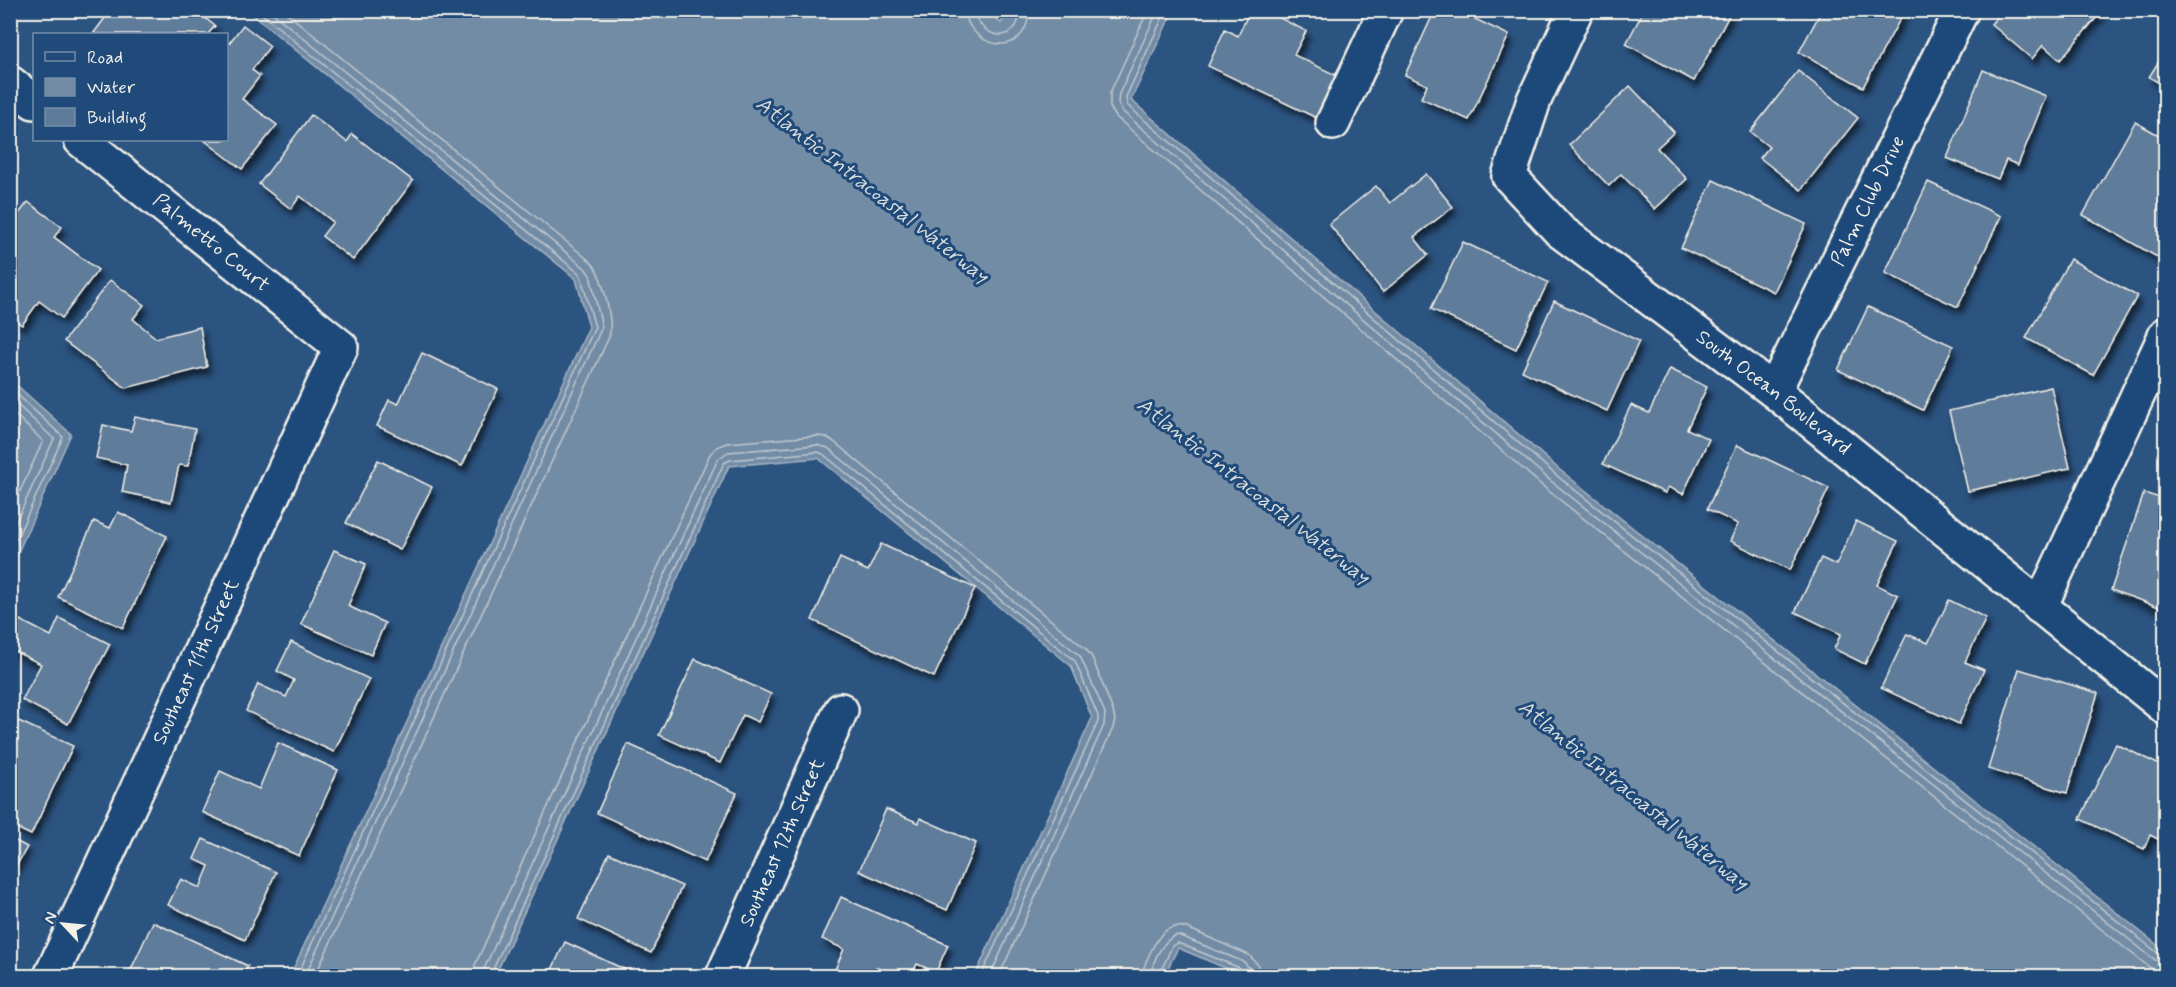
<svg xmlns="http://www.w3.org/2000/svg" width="2176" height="987" font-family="Mynerve,sans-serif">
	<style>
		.water { fill: #738ca6; stroke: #a7b4c0; stroke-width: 1.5 }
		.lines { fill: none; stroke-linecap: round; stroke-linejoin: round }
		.shore { stroke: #c0c9ce; stroke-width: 1.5 }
		.building { fill: #5e7b9a; stroke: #f4f1e8; stroke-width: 1.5; filter: url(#shadow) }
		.street-casing { stroke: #f4f1e8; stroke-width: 38 }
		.street { stroke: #1f4a7a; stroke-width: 33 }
		.labels { text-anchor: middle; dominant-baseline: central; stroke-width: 6; stroke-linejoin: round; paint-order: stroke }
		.street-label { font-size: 20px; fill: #f4f1e8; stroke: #1f4a7a }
		.water-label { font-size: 21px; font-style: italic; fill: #dadddb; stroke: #1f4a7a }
	</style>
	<defs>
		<filter id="shadow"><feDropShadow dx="3.5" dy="6" stdDeviation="3" flood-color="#0009"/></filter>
	</defs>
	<rect width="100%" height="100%" fill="#2c5481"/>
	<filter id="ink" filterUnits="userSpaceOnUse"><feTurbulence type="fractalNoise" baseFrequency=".0167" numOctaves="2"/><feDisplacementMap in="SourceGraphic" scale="12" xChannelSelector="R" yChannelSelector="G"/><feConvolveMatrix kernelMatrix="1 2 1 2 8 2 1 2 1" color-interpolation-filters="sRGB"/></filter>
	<g filter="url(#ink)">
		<g class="water">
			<polygon points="985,10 1001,23 1008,11 1173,11 1131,100 1560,470 2165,951 2165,976 1244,976 1178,948 1164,976 975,976 1092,718 1071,666 818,458 729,466 495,976 290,976 589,327 576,279 248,11"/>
			<polygon points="11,380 71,434 11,568"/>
		</g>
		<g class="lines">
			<g class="shore">
				<polyline points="257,10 580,274 595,327 297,976"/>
				<polyline points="269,10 585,268 590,275 602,327 305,976"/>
				<path d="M 283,10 L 591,262 C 602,273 614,322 609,337 L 315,976"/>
				<path d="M 965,10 C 967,47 1027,63 1029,10"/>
				<path d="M 975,10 C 976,36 1018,50 1020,10"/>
				<polyline points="1148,10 1110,93 1110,107 1116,117 1545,488 2149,967 2156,971 2166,972"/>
				<polyline points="1158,10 1119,94 1118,103 1122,111 1551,481 2155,960 2166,963"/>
				<polyline points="1166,10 1126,97 1127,105 1556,475 2159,954 2166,956"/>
				<polyline points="10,388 63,437 10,553"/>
				<polyline points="10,398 54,439 10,535"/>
				<polyline points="10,410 43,441 10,513"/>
				<polyline points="473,976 475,965 710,454 717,447 727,443 817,436 826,437 833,441 1086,649 1092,657 1113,711 1115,720 1113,728 999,976"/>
				<polyline points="482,976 484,969 718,459 728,452 817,445 828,448 1080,656 1105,713 1104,725 990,976"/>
				<polyline points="490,976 724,463 730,460 818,452 823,454 1075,661 1098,716 1098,722 981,976"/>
				<path d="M 1142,976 C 1143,968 1146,961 1150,953 C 1158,937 1166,922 1187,928 L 1249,955 L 1258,965 L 1260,976"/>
				<path d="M 1151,976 C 1152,962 1163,938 1178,935 L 1244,962 L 1250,969 L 1251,976"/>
				<polyline points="1159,976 1172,946 1178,943 1240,968 1243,972 1244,976"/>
			</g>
		</g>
		<g class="building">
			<polygon points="111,10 195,10 215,26 208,34 93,34"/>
			<polygon points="1250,10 1264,10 1306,31 1294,55 1346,80 1325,122 1208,66 1225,29 1238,36"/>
			<polygon points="1435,10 1456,10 1509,35 1469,120 1421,98 1427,85 1405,75"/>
			<polygon points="1644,10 1732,10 1694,81 1626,44"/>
			<polygon points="1822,10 1905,10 1863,87 1799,52"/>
			<polygon points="2003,10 2103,10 2060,60 2043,45 2032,59 1991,24"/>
			<polygon points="243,25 270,46 252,70 260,76 242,99 277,125 242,169 204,140 226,140 226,47"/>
			<polygon points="2166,50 2166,87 2149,77"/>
			<polygon points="1983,70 2046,96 2018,165 2006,160 1998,179 1947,158"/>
			<polygon points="1798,71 1858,118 1801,190 1760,158 1769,147 1750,132"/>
			<polygon points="1630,86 1674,132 1657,148 1687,179 1655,209 1621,174 1609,186 1569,145"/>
			<polygon points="311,115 347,142 352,134 413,181 353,260 322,236 333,222 300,196 291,209 259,184"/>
			<polygon points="2135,122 2166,139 2166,242 2157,257 2083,215"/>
			<polygon points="1426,174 1453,207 1414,237 1428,255 1383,292 1329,224 1376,186 1390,203"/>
			<polygon points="1713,180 1806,224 1774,292 1681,248"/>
			<polygon points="1928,182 2001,216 1958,307 1885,273"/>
			<polygon points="28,202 62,227 54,237 98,270 62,318 39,301 22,325 10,317 10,225"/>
			<polygon points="1463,242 1548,282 1516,349 1431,309"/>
			<polygon points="2070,259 2137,296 2093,375 2026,338"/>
			<polygon points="110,280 144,305 133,319 156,338 200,327 207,367 126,388 64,341"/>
			<polygon points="1554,301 1639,341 1607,411 1522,371"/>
			<polygon points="1868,307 1953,346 1923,410 1838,370"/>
			<polygon points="422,353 498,389 462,466 377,426 389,400 398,404"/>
			<polygon points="1670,369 1707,387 1687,429 1709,439 1683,494 1668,487 1665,493 1603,464 1631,405 1649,413"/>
			<polygon points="2051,387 2070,468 1968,491 1949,411"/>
			<polygon points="135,417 195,429 188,466 179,465 171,502 122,492 127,465 96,458 103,425 131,431"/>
			<polygon points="1737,445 1829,488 1790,570 1730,541 1738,524 1707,509"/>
			<polygon points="378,460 432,487 400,550 346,523"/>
			<polygon points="2144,493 2166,500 2166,598 2162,608 2111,590"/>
			<polygon points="118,512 167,536 123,628 58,597 94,521 110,528"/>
			<polygon points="1856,521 1898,541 1877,585 1898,595 1865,664 1834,649 1841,634 1795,612 1821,558 1836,565"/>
			<polygon points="881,544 975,588 934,677 812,620 840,558 868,571"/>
			<polygon points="334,550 366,564 348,606 385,623 371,655 301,624"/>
			<polygon points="1949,600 1986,618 1965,662 1984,670 1959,724 1881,688 1907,634 1928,643"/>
			<polygon points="59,618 110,644 68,724 22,700 41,664 10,649 10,638 20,620 51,636"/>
			<polygon points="291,642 369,679 334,752 246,711 258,684 286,697 294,680 277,671"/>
			<polygon points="695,659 771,694 758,722 743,715 720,763 659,735"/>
			<polygon points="2019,669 2098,693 2067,793 1988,769"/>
			<polygon points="10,717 73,746 31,835 10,825"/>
			<polygon points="278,743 338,770 299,856 202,812 220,771 259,789"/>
			<polygon points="628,744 737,793 705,862 597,813"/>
			<polygon points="2116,744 2166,768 2166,843 2150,835 2144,849 2080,819"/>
			<polygon points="886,809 919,823 920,818 976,843 947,910 859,871"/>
			<polygon points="10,838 27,847 10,877"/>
			<polygon points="203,839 276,872 245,940 168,905 181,879 200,888 209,866 194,859"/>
			<polygon points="609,853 682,886 651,953 578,919"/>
			<polygon points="841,897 948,945 936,972 917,964 911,976 897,976 876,967 872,976 832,976 844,949 822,939"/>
			<polygon points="153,922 248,966 244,976 128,976"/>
			<polygon points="565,942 639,976 549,976"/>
		</g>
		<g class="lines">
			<defs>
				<g id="street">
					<path id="s1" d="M 1576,10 L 1534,100 L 1509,176 L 1560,231 L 1774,391 L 2166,708"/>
					<polyline points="10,83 34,102"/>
					<polyline points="1333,123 1386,10"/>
					<path id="s2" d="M 1774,391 L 1962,10"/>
					<polyline points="2040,607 2166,334"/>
					<path id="s3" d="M 51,976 L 341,347 L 81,140"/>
					<path id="s4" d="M 723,976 L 841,710"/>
				</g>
			</defs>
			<use href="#street" class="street-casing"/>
			<use href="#street" class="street"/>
		</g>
	</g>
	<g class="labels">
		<g class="street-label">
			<text stroke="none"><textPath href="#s2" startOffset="212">Palm Club Drive</textPath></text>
			<text transform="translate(211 243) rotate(39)">Palmetto Court</text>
			<text stroke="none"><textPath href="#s1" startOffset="522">South Ocean Boulevard</textPath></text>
			<text stroke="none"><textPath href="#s3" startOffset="346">Southeast 11th Street</textPath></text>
			<text stroke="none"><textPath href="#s4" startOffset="146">Southeast 12th Street</textPath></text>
		</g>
		<g class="water-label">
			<text transform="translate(872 190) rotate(38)">Atlantic Intracoastal Waterway</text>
			<text transform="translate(1253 491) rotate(38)">Atlantic Intracoastal Waterway</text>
			<text transform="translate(1633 795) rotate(39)">Atlantic Intracoastal Waterway</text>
		</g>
	</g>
	<rect width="2176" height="987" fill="none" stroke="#1f4a7a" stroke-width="36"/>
	<rect x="18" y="18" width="2140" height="951" fill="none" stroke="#f4f1e8" stroke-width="2" filter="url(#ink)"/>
	<rect x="33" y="33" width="195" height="108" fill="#1f4a7a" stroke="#748da6" stroke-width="1.5"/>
	<rect x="45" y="52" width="30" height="9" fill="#1f4a7a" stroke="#748da6" stroke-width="1.5"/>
	<text x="87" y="63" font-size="18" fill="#f4f1e8">Road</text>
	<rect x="45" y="78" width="30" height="18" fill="#738ca6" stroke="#748da6" stroke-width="1.5"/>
	<text x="87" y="93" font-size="18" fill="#f4f1e8">Water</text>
	<rect x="45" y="108" width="30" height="18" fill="#5e7b9a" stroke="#748da6" stroke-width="1.5"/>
	<text x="87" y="123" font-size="18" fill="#f4f1e8">Building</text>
	<g transform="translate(63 924) rotate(296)" stroke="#1f4a7a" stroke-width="4.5" paint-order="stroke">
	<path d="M0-4.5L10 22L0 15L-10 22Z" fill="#f4f1e8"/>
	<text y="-9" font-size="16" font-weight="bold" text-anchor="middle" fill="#f4f1e8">N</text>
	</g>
</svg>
